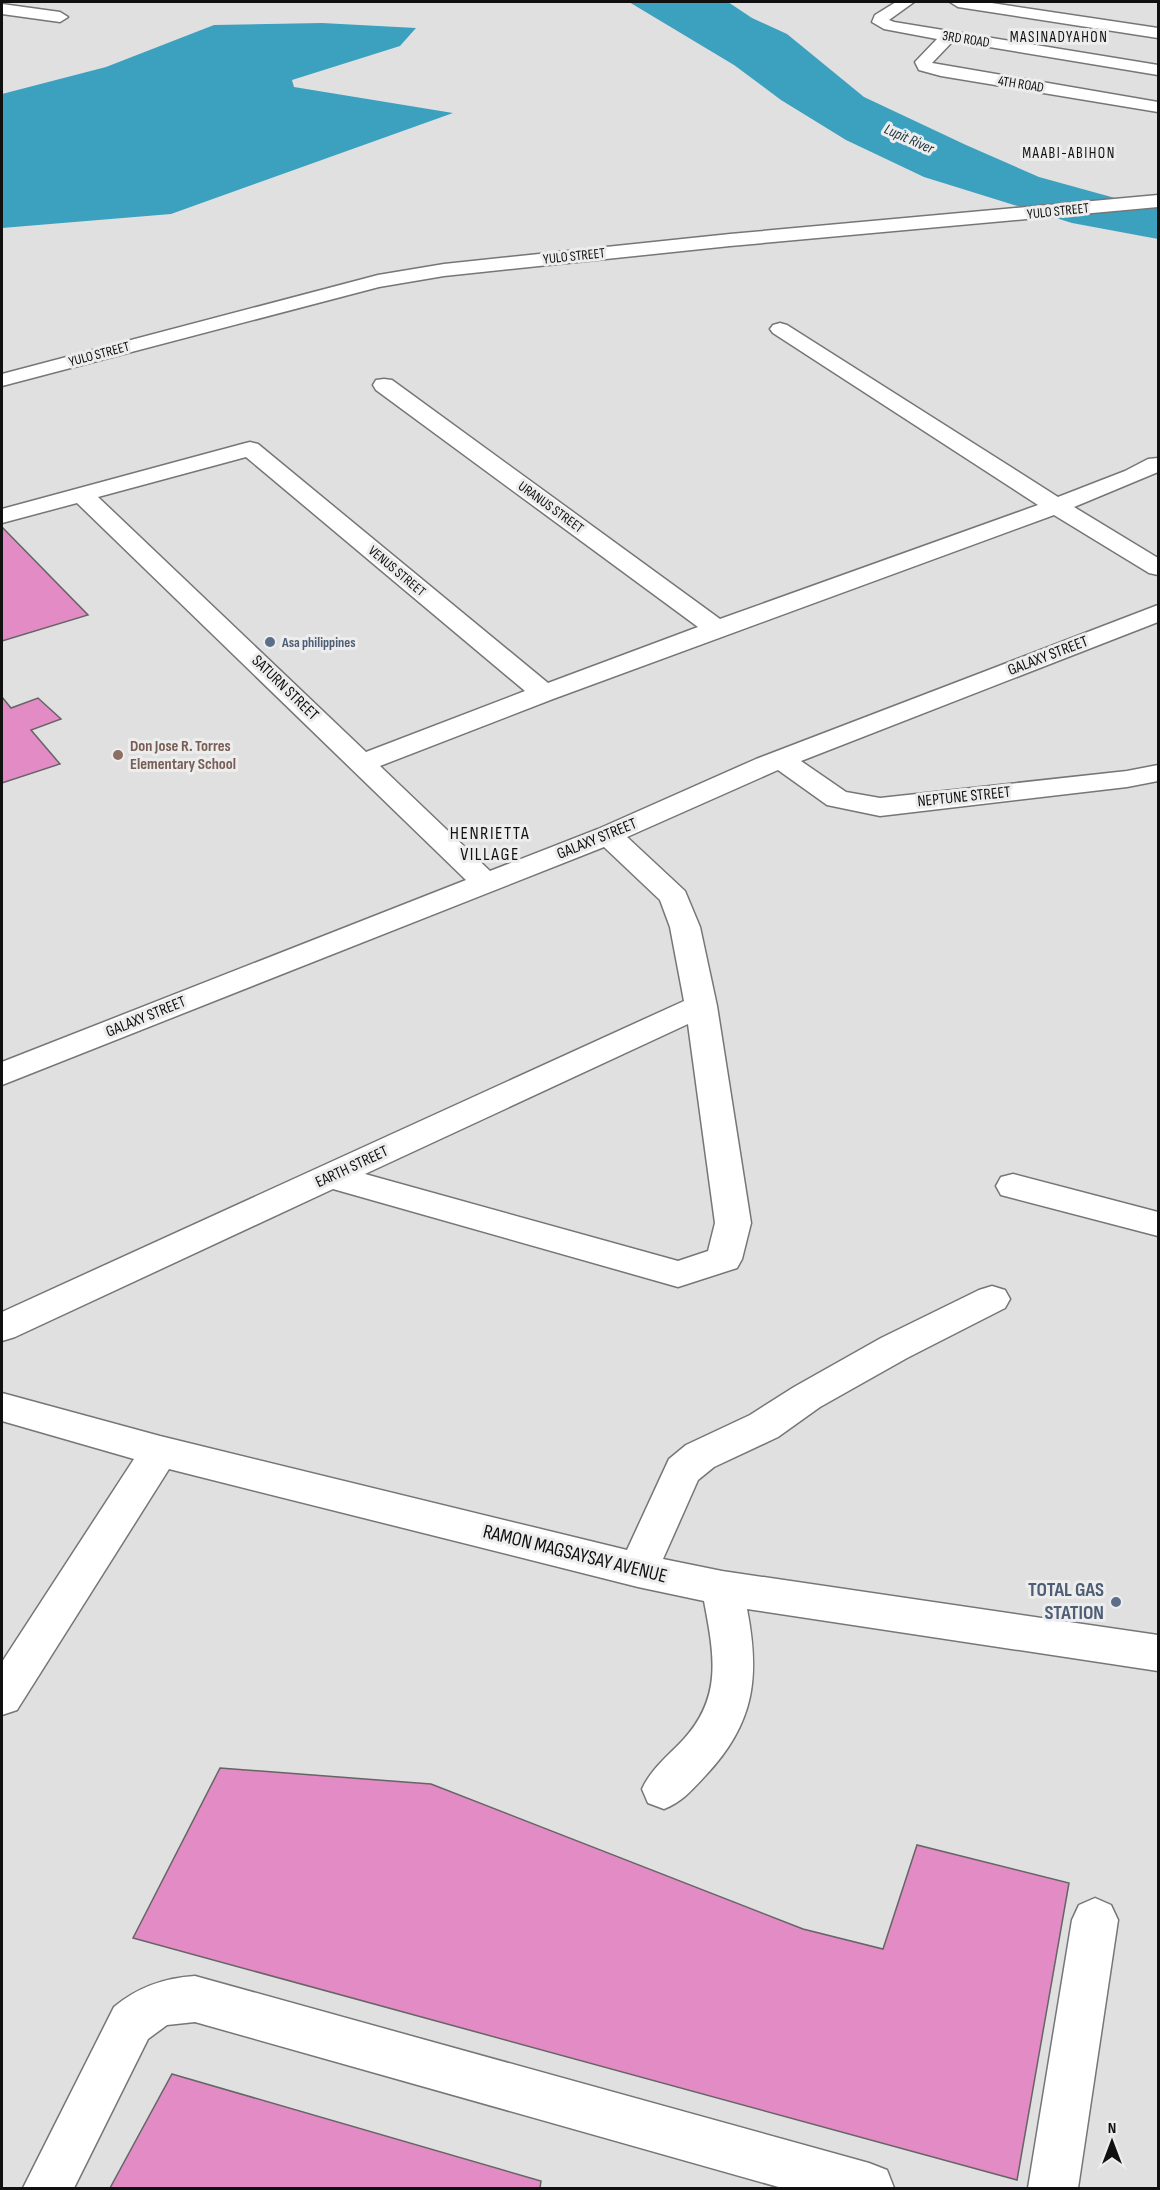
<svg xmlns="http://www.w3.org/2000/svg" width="1160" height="2190" font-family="'Sofia Sans Condensed',sans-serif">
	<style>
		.water { fill: #3ca1bf }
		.building { fill: #e28bc4; stroke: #666565; stroke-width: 1.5 }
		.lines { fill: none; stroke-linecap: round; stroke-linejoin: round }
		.minor-casing { stroke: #757677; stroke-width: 3 }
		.minor { fill: #fff; fill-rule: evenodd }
		.service-dot { fill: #5c6f8a; stroke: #ededee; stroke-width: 2 }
		.education-dot { fill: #8d6e63; stroke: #ededee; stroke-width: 2 }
		.labels { text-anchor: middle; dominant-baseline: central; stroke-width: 6; stroke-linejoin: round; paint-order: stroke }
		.far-street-label { font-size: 14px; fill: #101010; stroke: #ededee }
		.far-service-label { font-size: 14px; font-weight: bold; fill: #4e5e75; stroke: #ededee; text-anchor: start }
		.far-neighbourhood-label { font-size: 15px; letter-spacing: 1.5px; fill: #101010; stroke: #ededee }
		.far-water-label { font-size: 15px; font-style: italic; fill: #1a3138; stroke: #ededee }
		.street-label { font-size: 16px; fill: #101010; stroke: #ededee }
		.education-label { font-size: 16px; font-weight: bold; fill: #785e54; stroke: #ededee; text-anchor: start }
		.neighbourhood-label { font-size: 18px; letter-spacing: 1.5px; fill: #101010; stroke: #ededee }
		.near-street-label { font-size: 20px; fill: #101010; stroke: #ededee }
		.near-service-label { font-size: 20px; font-weight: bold; fill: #4e5e75; stroke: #ededee; text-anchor: end }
	</style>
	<rect width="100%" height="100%" fill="#e0e0e1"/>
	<g class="water">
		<polygon points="629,2 728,2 752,18 787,34 864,97 966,145 1039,177 1115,198 1158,205 1158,239 1072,223 924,177 846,140 781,100 734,65"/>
		<polygon points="322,23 416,28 400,46 292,80 294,87 453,113 171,214 2,228 2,94 106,67 214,25"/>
	</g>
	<g class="building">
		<polygon points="2,527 88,615 2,641"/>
		<polygon points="2,697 11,708 38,698 61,719 31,730 60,764 2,783"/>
		<polygon points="220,1768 431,1784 803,1929 883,1949 917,1845 1069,1883 1017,2180 133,1938"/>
		<polygon points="172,2074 541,2181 540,2188 110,2188"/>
	</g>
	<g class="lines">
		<defs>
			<g id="minor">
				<polygon points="896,2 914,2 889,20 894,22 1158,65 1158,75 953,41 932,63 1158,102 1158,112 941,76 919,70 915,62 937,39 884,29 872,22 875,15"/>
				<polygon points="950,2 985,2 1158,28 1158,38 958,7"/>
				<polygon points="2,4 60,12 68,17 60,22 2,14"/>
				<polygon points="1158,195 1158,207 730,246 444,276 379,287 2,386 2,374 378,275 444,264 730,234"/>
				<path d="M 780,323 L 787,325 L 1058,497 L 1125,471 L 1148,459 L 1158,458 L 1158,472 L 1074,507 L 1158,558 L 1158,575 L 1149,573 L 1054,515 L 553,699 L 380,766 L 490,871 L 598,829 L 756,759 L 1158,605 L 1158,622 L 801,761 L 846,792 L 880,798 L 1127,771 L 1158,765 L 1158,781 L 1127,787 L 880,816 L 827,805 L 778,770 L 627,837 L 685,891 L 700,927 L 717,1006 L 751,1223 L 742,1259 L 737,1268 L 678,1287 L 333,1189 L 15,1337 L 2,1341 L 2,1312 L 684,1001 L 670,927 L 660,900 L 604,847 L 2,1085 L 2,1062 L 466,880 L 77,503 L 2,523 L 2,509 L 242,444 L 250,442 L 258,444 L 548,683 L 698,627 L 376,390 L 373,385 L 376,380 L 384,379 L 392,380 L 720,619 L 1038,505 L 773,333 L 770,329 L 773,325 ZM 246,457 L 525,691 L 366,752 L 98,497 ZM 688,1024 L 715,1223 L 708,1251 L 678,1261 L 365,1174 Z"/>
				<polygon points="1013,1174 1158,1212 1158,1236 1001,1195 996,1186 1001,1177"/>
				<path d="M 992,1286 L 1005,1290 L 1010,1299 L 1005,1308 L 907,1358 L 820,1407 L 778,1437 L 714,1467 L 698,1480 L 663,1559 L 722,1571 L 1158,1635 L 1158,1671 L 747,1609 C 760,1676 755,1723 706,1775 C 693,1789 682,1802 664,1809 L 648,1803 L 642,1789 C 651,1769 668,1756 683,1740 C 723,1697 714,1654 704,1601 L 638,1587 L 169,1469 L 17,1710 L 2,1715 L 2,1662 L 134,1459 L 2,1421 L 2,1393 L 160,1436 L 627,1550 L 669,1459 L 686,1445 L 750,1415 L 794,1387 L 881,1338 L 979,1290 Z"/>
				<polygon points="1095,1898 1111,1905 1118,1920 1078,2188 1028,2188 1072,1920 1079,1905"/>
				<path d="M 195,1976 L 869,2163 L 887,2170 L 894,2188 L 782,2188 L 195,2022 L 167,2025 L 148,2039 L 74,2188 L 23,2188 L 114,2007 C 138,1987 164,1978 195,1976 Z"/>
			</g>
		</defs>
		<use href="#minor" class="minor-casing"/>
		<use href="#minor" class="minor"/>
	</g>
	<g class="service-dot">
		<circle cx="270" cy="642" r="6"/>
		<circle cx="1116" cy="1602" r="6"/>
	</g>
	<circle class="education-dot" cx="118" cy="755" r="6"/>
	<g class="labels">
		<g class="far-street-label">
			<text transform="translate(966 39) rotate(9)">3RD ROAD</text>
			<text transform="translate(1021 84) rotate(9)">4TH ROAD</text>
			<text transform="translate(1058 211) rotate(-6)">YULO STREET</text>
			<text transform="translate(574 256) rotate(-6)">YULO STREET</text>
			<text transform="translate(99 354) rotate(-15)">YULO STREET</text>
			<text transform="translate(551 507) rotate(36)">URANUS STREET</text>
			<text transform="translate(397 571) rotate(40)">VENUS STREET</text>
		</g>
		<g class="far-service-label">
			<text x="282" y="642">Asa philippines</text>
		</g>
		<g class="far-neighbourhood-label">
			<text x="1059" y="37">MASINADYAHON</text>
			<text x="1069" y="153">MAABI-ABIHON</text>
		</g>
		<g class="far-water-label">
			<text transform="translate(909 139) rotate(24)">Lupit River</text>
		</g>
		<g class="street-label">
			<text transform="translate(1048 656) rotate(-21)">GALAXY STREET</text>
			<text transform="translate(285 688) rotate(44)">SATURN STREET</text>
			<text transform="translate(964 797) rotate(-6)">NEPTUNE STREET</text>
			<text transform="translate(597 839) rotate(-22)">GALAXY STREET</text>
			<text transform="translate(146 1017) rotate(-22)">GALAXY STREET</text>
			<text transform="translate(352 1167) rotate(-25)">EARTH STREET</text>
		</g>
		<g class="education-label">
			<text x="130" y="746">Don Jose R. Torres<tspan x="130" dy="18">Elementary School</tspan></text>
		</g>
		<g class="neighbourhood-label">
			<text x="490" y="833">HENRIETTA<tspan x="490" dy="21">VILLAGE</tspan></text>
		</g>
		<g class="near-street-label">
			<text transform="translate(575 1554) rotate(14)">RAMON MAGSAYSAY AVENUE</text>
		</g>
		<g class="near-service-label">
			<text x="1104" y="1590">TOTAL GAS<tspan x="1104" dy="23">STATION</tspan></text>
		</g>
	</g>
	<rect width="1160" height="2190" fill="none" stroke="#101010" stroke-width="6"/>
	<g transform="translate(1112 2142)" stroke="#ededee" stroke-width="4.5" paint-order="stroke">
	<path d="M0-4.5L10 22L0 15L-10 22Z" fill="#101010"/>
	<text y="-9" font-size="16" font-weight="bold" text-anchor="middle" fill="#101010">N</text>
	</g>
</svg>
